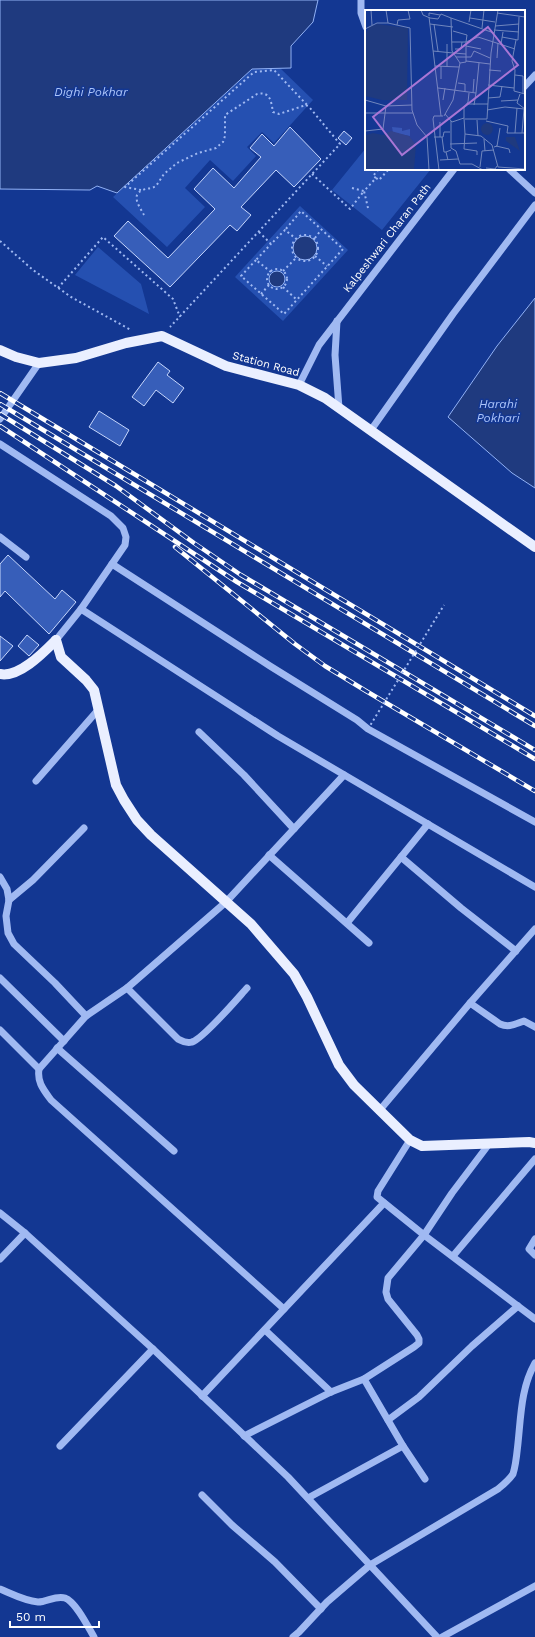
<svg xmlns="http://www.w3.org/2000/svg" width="535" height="1637" font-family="'Work Sans',sans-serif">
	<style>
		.green { fill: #2550b1 }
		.water { fill: #1f3a7f; stroke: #91b1f5 }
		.building { fill: #375eb9; stroke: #c7d7fd }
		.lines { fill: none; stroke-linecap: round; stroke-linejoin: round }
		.path { stroke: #a0b9f2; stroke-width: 2; stroke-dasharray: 2 3; stroke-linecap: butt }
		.minor { stroke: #a0b9f2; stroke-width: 7 }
		.major { stroke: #eaefff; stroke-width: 10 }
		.rail-casing { stroke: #fff; stroke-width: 4.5 }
		.rail { stroke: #133792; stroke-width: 3; stroke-dasharray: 9; stroke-linecap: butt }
		.path-bridge { stroke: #a0b9f2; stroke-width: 2; stroke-dasharray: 2 3; stroke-linecap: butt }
		.labels { text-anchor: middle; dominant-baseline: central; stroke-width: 3; stroke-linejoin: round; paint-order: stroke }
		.street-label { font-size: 11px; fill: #fff; stroke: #133792 }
		.water-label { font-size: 12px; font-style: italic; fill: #acc4f9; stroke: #133792 }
		.inset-road { fill: none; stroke: #7187be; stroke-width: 1 }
		.view { fill: #a976d5; fill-opacity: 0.15; stroke: #a976d5; stroke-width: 2 }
		.inset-edge { fill: none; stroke: #fff; stroke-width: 2 }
	</style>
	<rect width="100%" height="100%" fill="#133792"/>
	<g class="green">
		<polygon points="280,68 313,100 274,143 262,132 247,147 256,156 233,181 210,160 185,188 205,207 167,247 113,197 252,69"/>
		<polygon points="366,148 366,169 431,169 382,230 332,190"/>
		<polygon points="300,206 348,250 283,321 235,277"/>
		<polygon points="98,247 141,284 149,314 75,275"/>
	</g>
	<g class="water">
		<polygon points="0,0 318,0 313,22 291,46 291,68 252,69 117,193 97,186 90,190 0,189"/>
		<circle cx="305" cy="248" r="12"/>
		<circle cx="277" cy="279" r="8"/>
		<polygon points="535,298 535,488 512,473 448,417 497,346"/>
	</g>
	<g class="building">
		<polygon points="290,127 321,159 294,187 276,170 241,207 251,215 237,231 230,225 170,287 114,236 128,221 168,258 215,209 194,189 213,168 234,188 261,157 250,148 262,134 274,146"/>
		<polygon points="344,131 352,138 346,145 338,138"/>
		<polygon points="158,362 170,371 167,375 184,388 173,403 156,390 144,406 132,397"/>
		<polygon points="99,411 129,430 120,446 89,427"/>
		<polygon points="8,555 55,599 62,590 76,602 49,634 5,591 0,597 0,564"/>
		<polygon points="27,635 39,645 29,656 18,646"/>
		<polygon points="0,636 13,646 0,661"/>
	</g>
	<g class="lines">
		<g class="path">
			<polyline points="312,174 350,209 364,191 368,208"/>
			<polyline points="376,178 379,180 389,169"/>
			<polyline points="376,178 373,176 379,169"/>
			<polyline points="352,188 364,191 376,178"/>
			<polyline points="141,190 125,187 254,72 274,70 308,106"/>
			<path d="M 144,215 C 140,207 130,195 143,190 C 147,188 151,189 156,186 L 164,174 L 177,163 L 198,153 L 216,148 L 223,142 L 225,136 L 225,115 L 257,94 C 271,91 271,102 273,112 L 279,114 L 306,105 L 310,108 L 340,144 L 170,327"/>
			<polyline points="259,232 271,244 285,230 295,238"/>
			<circle cx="305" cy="248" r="13"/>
			<polyline points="315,238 321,230"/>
			<polyline points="0,241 33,270 71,297 131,330"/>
			<polyline points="315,256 327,266"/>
			<polyline points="256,260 241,276 284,314 343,249 301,211 285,230"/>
			<circle cx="277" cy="279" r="10"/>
			<polyline points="283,271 296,258"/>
			<polyline points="271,272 256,260 271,244"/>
			<polyline points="283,287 297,300"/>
			<polyline points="58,288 103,237 173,299 180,317"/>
			<polyline points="261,294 269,285"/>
		</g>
		<g class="minor">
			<polyline points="361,0 361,13 366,27"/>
			<polyline points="524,87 535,75"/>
			<polyline points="509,169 535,193"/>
			<polyline points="337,321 335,355 339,408"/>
			<polyline points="299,385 319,345 454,169"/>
			<polyline points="0,419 39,363"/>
			<polyline points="371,430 453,314 535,205"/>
			<polyline points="0,444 111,516 123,528 126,537 125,545 81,609 56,640"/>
			<polyline points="0,537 26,557"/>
			<polyline points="112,564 270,666 357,720 368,729 535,822"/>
			<polyline points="81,609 278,736 535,887"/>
			<polyline points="199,732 244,775 294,829"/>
			<polyline points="36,781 98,710"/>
			<polyline points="269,855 369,943"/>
			<polyline points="401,857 461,908 516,951"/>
			<polyline points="0,877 7,889 9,900 6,916 8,933 14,944 55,983 86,1016"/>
			<polyline points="9,900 33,880 84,828"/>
			<polyline points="347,923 428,824"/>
			<polyline points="0,978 64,1041"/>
			<path d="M 127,988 L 178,1039 C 182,1041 186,1044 192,1042 C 203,1039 237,999 247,988"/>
			<path d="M 470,1003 L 500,1024 C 509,1028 515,1024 524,1021 L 535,1027"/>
			<polyline points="0,1030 39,1069"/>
			<polyline points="57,1048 174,1151"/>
			<polyline points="379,1111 470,1003 535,929"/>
			<polyline points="410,1140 378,1191 377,1197 424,1235 535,1319"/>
			<polyline points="0,1213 25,1233 153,1349 288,1477 437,1637"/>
			<polyline points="535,1239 529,1249 535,1255"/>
			<polyline points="453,1256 535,1159"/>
			<polyline points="0,1259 25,1233"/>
			<path d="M 284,1309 L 51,1100 C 43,1089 37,1082 39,1069 L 86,1016 L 127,988 L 226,902 L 344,775"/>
			<polyline points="265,1330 331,1392"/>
			<polyline points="364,1379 403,1446 425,1479"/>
			<polyline points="202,1396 384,1203"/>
			<polyline points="388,1420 419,1397 472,1346 518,1306"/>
			<polyline points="244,1436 331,1392 364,1379 414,1347 419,1343 419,1339 417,1335 388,1299 386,1292 388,1278 424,1235 452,1193 489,1144"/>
			<polyline points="60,1446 153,1349"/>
			<polyline points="202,1495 232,1525 275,1562 321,1609"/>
			<polyline points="308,1498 403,1446"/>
			<path d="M 0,1589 C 12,1594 25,1601 38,1602 C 47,1602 56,1595 65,1598 C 76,1602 88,1627 94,1637"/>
			<path d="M 293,1637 L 299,1632 L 327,1602 L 370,1565 L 498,1489 C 504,1484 509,1480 513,1474 C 516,1465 517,1452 518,1443 C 521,1415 521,1388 535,1363"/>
			<polyline points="442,1637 535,1586"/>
		</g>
		<g class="major">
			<polyline points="0,350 16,357 39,363 76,358 126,343 162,336 226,366 299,385 325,398 535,547"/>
			<polyline points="56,640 61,657 86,680 94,690 116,785 124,800 137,820 151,835 251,924 294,974 307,997 339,1065 354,1085 410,1140 422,1146 529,1142 535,1143"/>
			<path d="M 0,674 C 19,678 44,652 56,640"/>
		</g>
		<defs>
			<g id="rail">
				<polyline points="0,393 535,716"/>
				<polyline points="0,404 535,726"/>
				<polyline points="0,414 116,486 194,543 241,575 535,750"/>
				<polyline points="0,426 237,582 535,759"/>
				<polyline points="175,547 295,644 325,666 366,691 535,791"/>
			</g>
		</defs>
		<use href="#rail" class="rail-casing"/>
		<use href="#rail" class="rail"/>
		<polyline class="path-bridge" points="368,729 444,605"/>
	</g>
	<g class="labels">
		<g class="street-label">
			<text transform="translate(387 238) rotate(-52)">Kalpeshwari Charan Path</text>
			<text transform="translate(266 364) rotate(15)">Station Road</text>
		</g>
		<g class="water-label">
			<text x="91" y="92">Dighi Pokhar</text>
			<text x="498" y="404">Harahi<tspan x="498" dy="14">Pokhari</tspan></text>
		</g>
	</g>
	<g transform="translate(365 10)">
		<rect width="160" height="160" fill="#133792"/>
		<path d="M 27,117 L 37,118 L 37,121 L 45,119 L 45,126 L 28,123 Z" fill="#2550b1"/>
		<path d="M 12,14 L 43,18 L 42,90 L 17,90 L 0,86 L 0,25 L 4,17 ZM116 119a6 6 0 1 1 12 0a6 6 0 1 1-12 0ZM 26,121 L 44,126 L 51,135 L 49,160 L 0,160 L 1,125 L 8,123 L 18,125 ZM 141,127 L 150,127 L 155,141 L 141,131 Z" fill="#1f3a7f"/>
		<path class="inset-road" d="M 6,0 L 7,15M 21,0 L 23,13 L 45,18 L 47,100 L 52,115 L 62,127 L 64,160M 56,0 L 58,5 L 65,8 L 73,9 L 76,4 L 86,8 L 87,41 L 95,53 L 88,90 L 79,106M 132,3 L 160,7M 64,6 L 64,3 L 75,5M 64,7 L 76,106M 86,8 L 129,23M 105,8 L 130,12M 104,12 L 106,0M 65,14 L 88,17M 69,14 L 73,41M 32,15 L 33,10 L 45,9 L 43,0M 130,16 L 154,14M 117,18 L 119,0M 0,19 L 12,13 L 23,13M 129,20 L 154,22M 137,27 L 153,30 L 154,7M 151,30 L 147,51 L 150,60 L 149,81 L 160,84M 87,32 L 101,32 L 102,25 L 88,21M 82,34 L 82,56M 136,34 L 138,22M 101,36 L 116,39M 90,39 L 96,39 L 97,32M 68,41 L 88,43M 88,43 L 101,44M 91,47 L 106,47 L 109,41 L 125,48M 132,48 L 133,33M 101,51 L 125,54M 95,53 L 101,52 L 101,32 L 113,27 L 150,39M 70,56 L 94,57M 124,60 L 136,61M 150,65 L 158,66 L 158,84M 76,69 L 76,56M 93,73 L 100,74 L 100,81M 123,75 L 149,78M 73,78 L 111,83 L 114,53M 108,83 L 109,69M 155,84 L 152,93 L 160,99M 123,88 L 135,87 L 137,76M 0,90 L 21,96 L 47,95M 78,90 L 80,78M 136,91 L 153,90M 102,94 L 123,94M 109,95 L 111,83M 122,100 L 140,97 L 159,99 L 157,123M 0,103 L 48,103M 80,104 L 87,112 L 99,108 L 100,124 L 116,126 L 127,135 L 133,157 L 160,159M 99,108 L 99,97 L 103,92 L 104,83M 100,109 L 122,109 L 126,43 L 133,0M 112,110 L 113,126M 86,111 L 86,138 L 91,141 L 95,154 L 107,154 L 118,160M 121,111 L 143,116 L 142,123 L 160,123M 75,112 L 75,127M 0,121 L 18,119 L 21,96M 150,123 L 152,98M 100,124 L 99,139 L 112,141 L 112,145M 69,127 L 78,127 L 79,122 L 85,122M 77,127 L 79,142 L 81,142M 119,129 L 120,141M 85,134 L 112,133M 131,136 L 144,139 L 145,143M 129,137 L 132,136 L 135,118M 75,150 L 93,149M 83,150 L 81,142 L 86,140M 115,157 L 117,141 L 129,140M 121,158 L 130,159 L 132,156M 74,160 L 68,109 L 69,106 L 78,106"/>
		<path class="view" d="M 123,17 L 153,55 L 37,145 L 8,107 Z"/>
		<rect width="160" height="160" class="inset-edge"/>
	</g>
	<path d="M10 1621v6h89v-6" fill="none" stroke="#ffffff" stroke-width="2"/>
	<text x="16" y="1621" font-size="12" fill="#ffffff" stroke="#133792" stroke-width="3" paint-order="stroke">50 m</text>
</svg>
